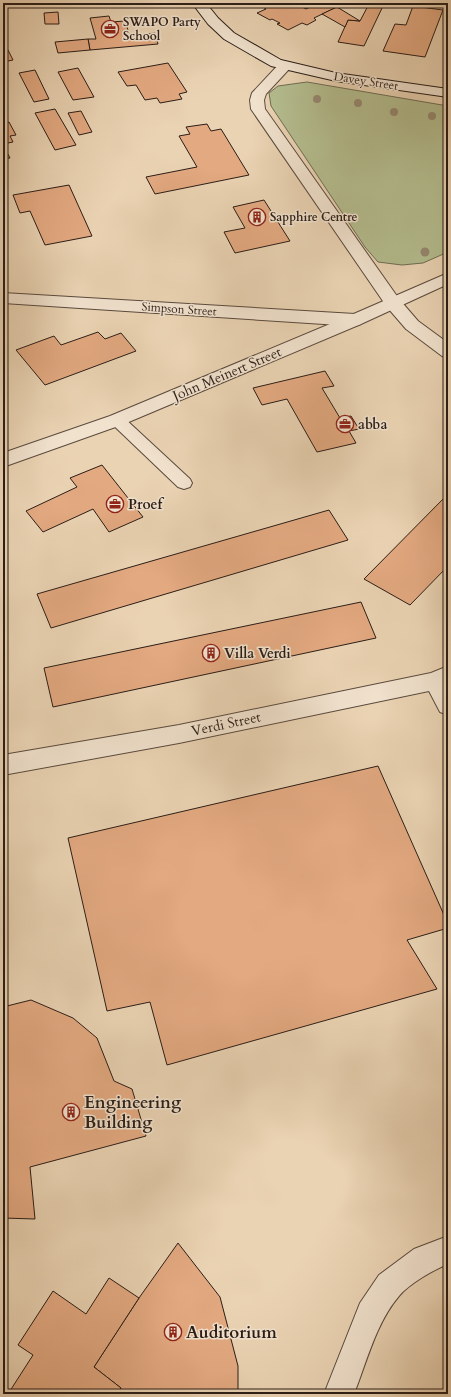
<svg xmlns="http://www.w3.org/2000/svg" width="451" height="1397" font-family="Cardo,serif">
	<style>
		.green { fill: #b4bd8f; stroke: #6f6d53 }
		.building { fill: #e3a981; stroke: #2a1d17 }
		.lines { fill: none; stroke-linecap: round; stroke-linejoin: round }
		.service-casing { stroke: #5a4a3e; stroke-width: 2 }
		.minor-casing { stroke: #5a4a3e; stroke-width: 2 }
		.tertiary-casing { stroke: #5a4a3e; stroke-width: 2 }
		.secondary-casing { stroke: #2a1d17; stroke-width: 2 }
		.service { fill: #f1e2ce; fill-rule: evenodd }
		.minor { fill: #f1e2ce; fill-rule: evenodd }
		.tertiary { fill: #f1e2ce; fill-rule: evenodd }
		.secondary { fill: #f1e2ce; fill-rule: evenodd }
		.tree { fill: #978971 }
		.labels { text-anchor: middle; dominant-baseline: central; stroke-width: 3; stroke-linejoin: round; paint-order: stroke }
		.far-poi-label { font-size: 12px; font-weight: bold; fill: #2a1d17; stroke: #f1e2ce; text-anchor: start }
		.far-street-label { font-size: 12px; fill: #2a1d17; stroke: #f1e2ce }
		.street-label { font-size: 14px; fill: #2a1d17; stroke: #f1e2ce }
		.poi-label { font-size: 14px; font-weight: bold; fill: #2a1d17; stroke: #f1e2ce; text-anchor: start }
		.near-poi-label { font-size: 17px; font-weight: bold; fill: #2a1d17; stroke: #f1e2ce; text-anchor: start }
	</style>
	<rect width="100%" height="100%" fill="#ead3b3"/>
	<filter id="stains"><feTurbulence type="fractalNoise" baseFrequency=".005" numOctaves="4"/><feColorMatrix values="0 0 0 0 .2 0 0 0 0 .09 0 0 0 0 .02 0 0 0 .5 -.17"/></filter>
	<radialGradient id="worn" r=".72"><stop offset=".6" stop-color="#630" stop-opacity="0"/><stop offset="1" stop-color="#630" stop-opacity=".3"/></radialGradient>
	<polygon class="green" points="307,82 448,106 448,252 423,263 402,265 378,262 365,247 271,106 269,93 278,86"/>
	<g class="building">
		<polygon points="260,3 286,3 291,5 295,3 306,9 318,3 329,3 337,7 314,18 316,20 307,25 302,23 288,30 277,24 280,23 272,19 270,20 257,13 266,9 258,4"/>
		<polygon points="369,4 383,6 364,46 338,42 348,20 360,21"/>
		<polygon points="413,6 443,10 425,57 383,51 395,24 406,25"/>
		<polygon points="337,7 360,21 348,20 345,27 322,14"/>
		<polygon points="58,12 59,24 45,24 44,13"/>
		<polygon points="109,16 111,22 125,21 130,36 155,33 158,44 90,50 88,39 96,39 90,18"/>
		<polygon points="88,39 90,50 58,53 55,42"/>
		<polygon points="8,50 13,60 3,62 3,51"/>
		<polygon points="168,63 187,92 179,94 182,99 160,103 157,98 145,100 136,85 127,86 118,72"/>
		<polygon points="78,68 94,97 73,100 58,72"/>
		<polygon points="35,70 49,99 34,102 19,73"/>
		<polygon points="55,109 76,145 55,150 35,113"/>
		<polygon points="81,111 92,132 79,135 68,113"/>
		<polygon points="9,122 16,135 10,136 13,142 3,144 3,123"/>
		<polygon points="207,124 211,131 221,129 249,175 155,194 146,177 197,167 179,136 190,134 186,127"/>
		<polygon points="3,145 10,158 3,159"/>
		<polygon points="69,185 92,236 45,245 30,211 20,213 13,195"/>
		<polygon points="264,200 290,241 235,253 224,232 245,228 233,207"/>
		<polygon points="98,332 105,339 121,333 136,351 45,385 16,350 54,336 61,345"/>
		<polygon points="325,371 334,386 322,388 340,418 351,416 359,429 349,431 356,443 317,452 287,399 262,405 253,388"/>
		<polygon points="102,465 143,517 109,532 93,509 43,532 26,511 77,487 70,478"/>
		<polygon points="448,494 448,566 410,605 364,579"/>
		<polygon points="329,510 348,540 51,628 37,594"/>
		<polygon points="361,602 376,638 53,707 44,668"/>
		<polygon points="378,766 448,924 448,928 407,940 437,989 167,1065 150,1002 107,1011 68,838"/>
		<polygon points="31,1000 73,1018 97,1038 114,1081 132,1089 146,1136 30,1167 35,1219 3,1218 3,1007"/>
		<polygon points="178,1243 220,1297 238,1366 238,1394 117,1394 121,1388 94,1367 139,1298"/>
		<polygon points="109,1278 139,1298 94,1367 121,1388 117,1394 8,1394 33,1355 18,1345 53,1291 86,1314"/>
	</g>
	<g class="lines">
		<defs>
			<polygon id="service" points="117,415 122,416 190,479 192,483 190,487 184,489 178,487 112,424 109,420 112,416"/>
			<g id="minor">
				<polygon points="285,62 290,63 292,66 266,94 264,100 265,109 399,299 418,321 448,343 448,358 442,356 406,329 387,307 251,109 250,100 252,93 280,63"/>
				<polygon points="3,293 355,314 361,316 364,320 361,324 355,326 3,303"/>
				<polygon points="448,666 448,715 440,712 429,691 179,743 3,775 3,755 179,725 431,673"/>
				<path d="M 448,1236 L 448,1264 C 433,1270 409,1284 399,1296 C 376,1323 367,1361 354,1394 L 324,1394 L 360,1303 L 379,1275 L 414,1249 Z"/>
			</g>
			<polygon id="tertiary" points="448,273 448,284 361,324 124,424 3,467 3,453 110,416 349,316"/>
			<polygon id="secondary" points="192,3 206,3 218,18 234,33 281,60 336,73 448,89 448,97 336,81 271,66 224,39 208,24"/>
		</defs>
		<use href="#service" class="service-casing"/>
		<use href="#minor" class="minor-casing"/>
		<use href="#tertiary" class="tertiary-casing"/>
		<use href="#secondary" class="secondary-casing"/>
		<use href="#service" class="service"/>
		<use href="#minor" class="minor"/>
		<use href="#tertiary" class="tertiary"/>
		<use href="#secondary" class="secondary"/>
	</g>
	<g class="tree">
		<circle cx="317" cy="99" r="4"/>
		<circle cx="358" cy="103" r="4"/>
		<circle cx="394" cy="112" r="4"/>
		<circle cx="432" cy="116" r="4"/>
		<circle cx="425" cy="252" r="4.5"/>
	</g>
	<defs>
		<symbol id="office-ring" viewBox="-11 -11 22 22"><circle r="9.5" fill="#f1e2ce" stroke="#8f2418" stroke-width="1.5"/><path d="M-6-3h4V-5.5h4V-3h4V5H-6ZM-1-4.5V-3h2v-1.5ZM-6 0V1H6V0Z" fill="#8f2418"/></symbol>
		<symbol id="building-ring" viewBox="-11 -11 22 22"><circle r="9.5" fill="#f1e2ce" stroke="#8f2418" stroke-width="1.5"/><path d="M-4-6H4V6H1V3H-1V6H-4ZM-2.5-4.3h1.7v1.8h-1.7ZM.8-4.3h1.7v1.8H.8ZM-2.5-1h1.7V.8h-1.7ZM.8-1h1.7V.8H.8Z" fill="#8f2418"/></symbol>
	</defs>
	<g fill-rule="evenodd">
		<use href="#office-ring" x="100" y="19" width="20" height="20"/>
		<use href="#building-ring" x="247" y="207" width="20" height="20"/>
		<use href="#office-ring" x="335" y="414" width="20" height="20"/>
		<use href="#office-ring" x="105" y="494" width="20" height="20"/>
		<use href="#building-ring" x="201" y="643" width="20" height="20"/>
		<use href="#building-ring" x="61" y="1102" width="20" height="20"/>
		<use href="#building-ring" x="163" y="1322" width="20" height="20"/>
	</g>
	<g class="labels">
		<g class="far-poi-label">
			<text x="123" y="22">SWAPO Party<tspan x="123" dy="14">School</tspan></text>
			<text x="270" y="217">Sapphire Centre</text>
		</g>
		<g class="far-street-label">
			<text transform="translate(366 81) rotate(9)">Davey Street</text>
			<text transform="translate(179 309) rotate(4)">Simpson Street</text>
		</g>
		<g class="street-label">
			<text transform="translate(227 374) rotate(-23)">John Meinert Street</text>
			<text transform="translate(226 724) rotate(-12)">Verdi Street</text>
		</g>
		<g class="poi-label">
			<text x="358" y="424">abba</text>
			<text x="128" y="504">Proef</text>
			<text x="224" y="653">Villa Verdi</text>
		</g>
		<g class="near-poi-label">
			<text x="84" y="1102">Engineering<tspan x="84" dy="20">Building</tspan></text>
			<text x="186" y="1332">Auditorium</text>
		</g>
	</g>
	<rect width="451" height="1397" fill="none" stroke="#ead3b3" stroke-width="16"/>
	<rect x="4" y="4" width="443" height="1389" fill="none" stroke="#2a1d17" stroke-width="2"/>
	<rect x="8" y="8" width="435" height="1381" fill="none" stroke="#2a1d17"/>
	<rect width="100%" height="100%" filter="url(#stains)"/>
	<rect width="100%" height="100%" fill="url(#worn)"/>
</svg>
